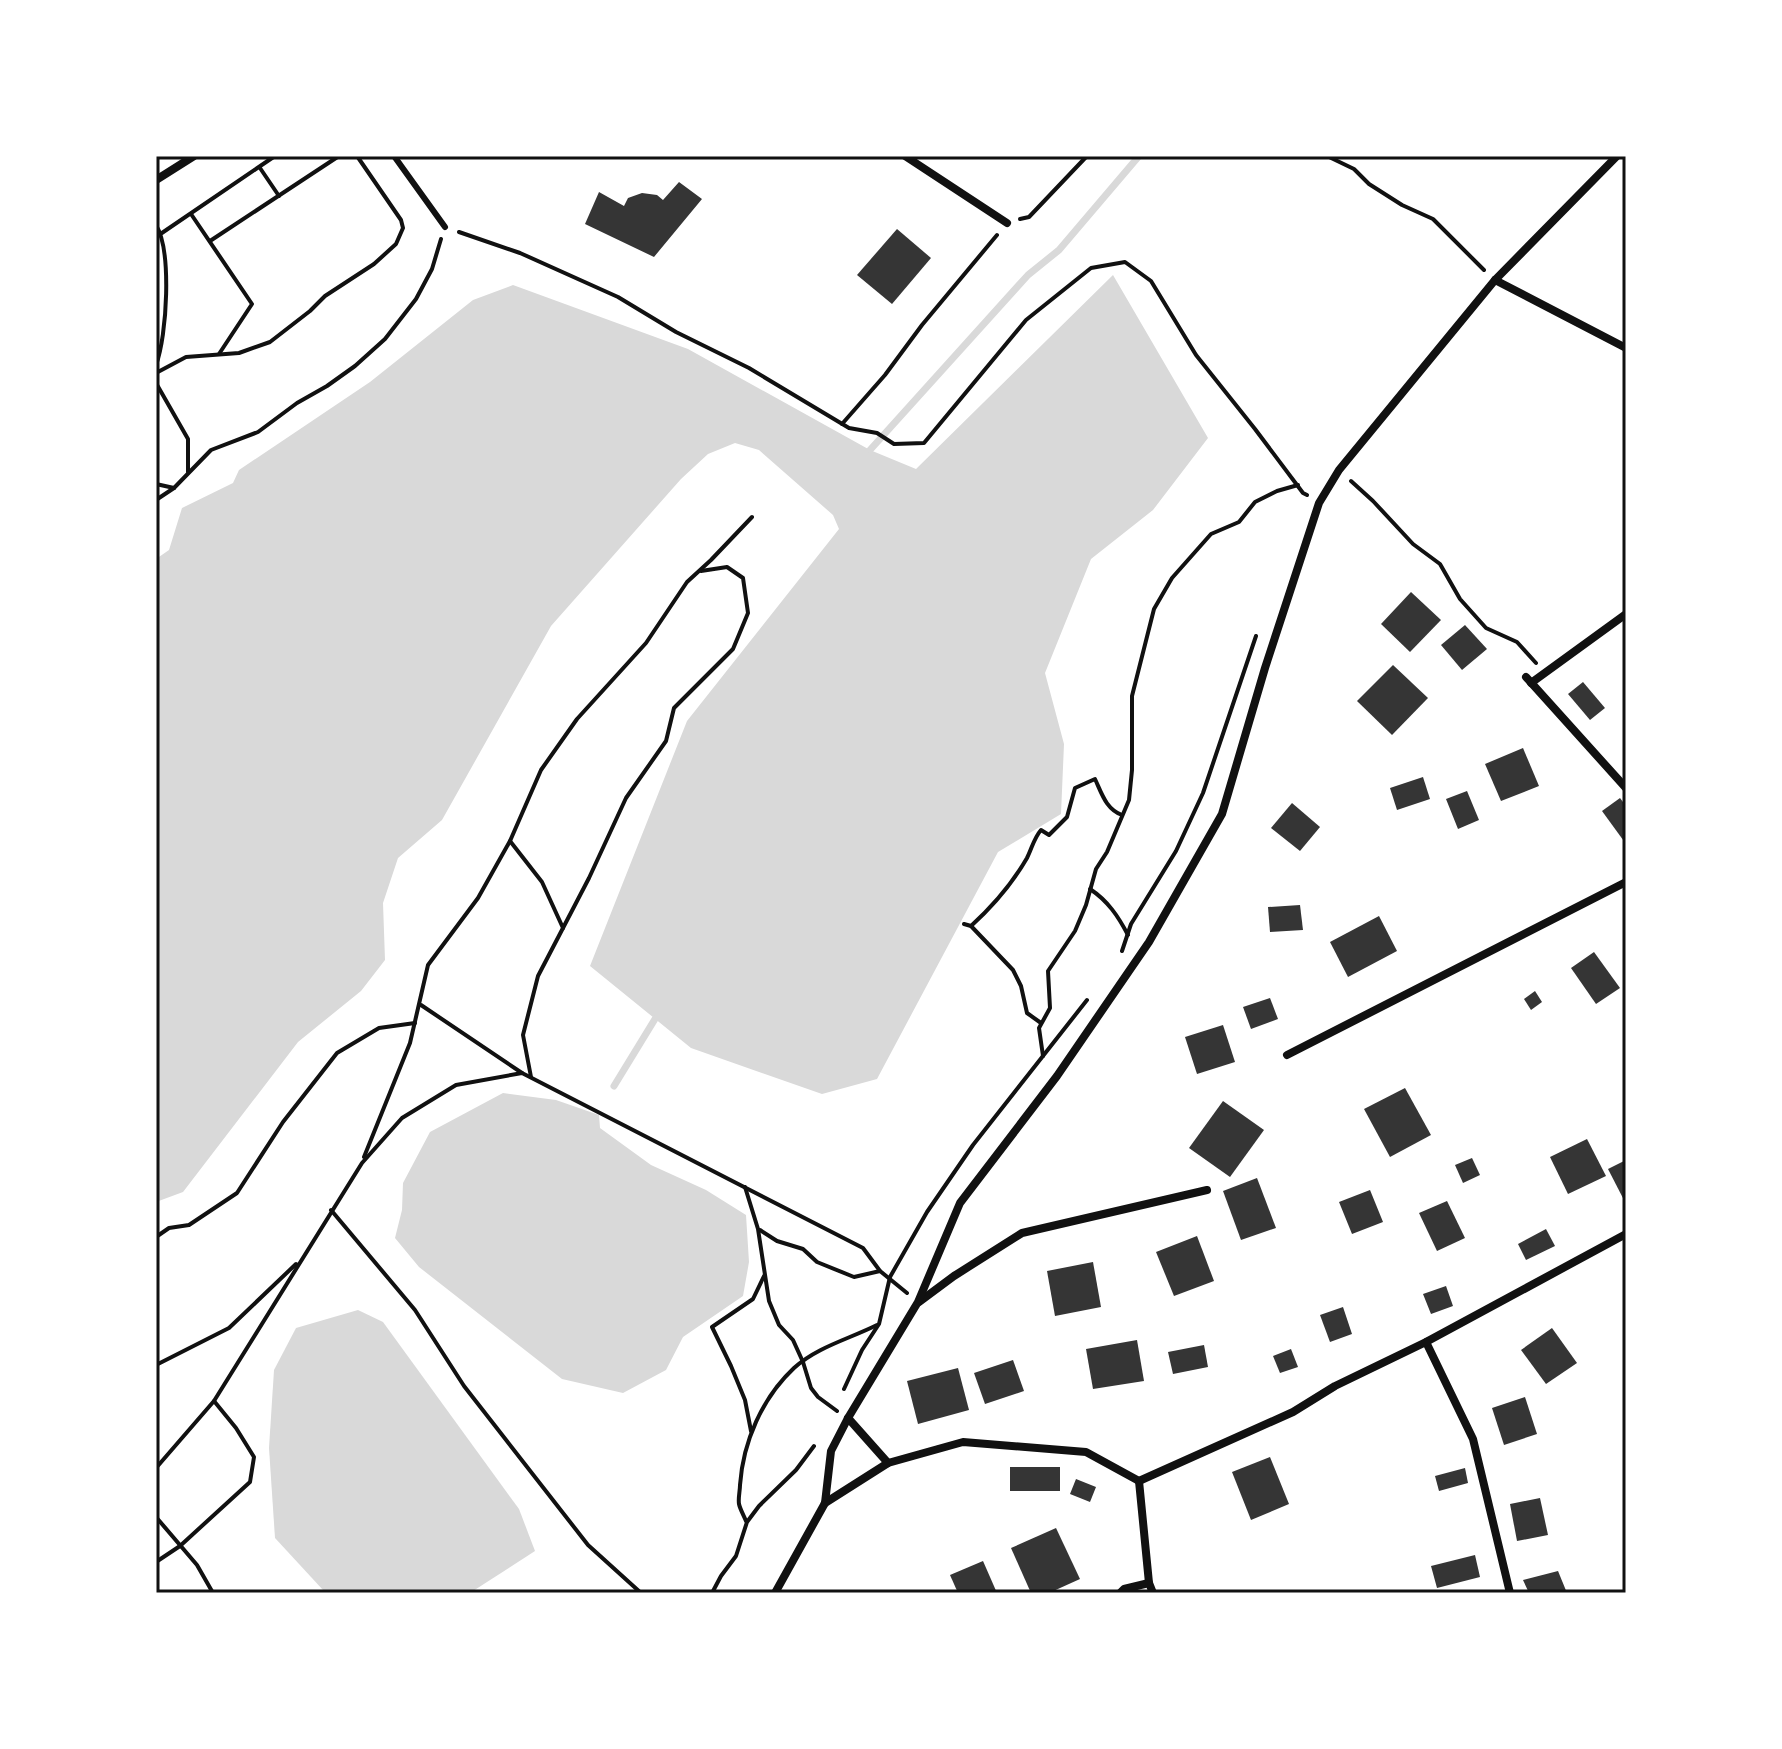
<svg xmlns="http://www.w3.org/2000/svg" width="1782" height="1749" font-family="Literata,serif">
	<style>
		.water { fill: #d9d9d9 }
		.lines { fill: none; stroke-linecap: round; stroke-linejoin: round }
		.stream { stroke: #d9d9d9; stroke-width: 7 }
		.building { fill: #353535 }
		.path { stroke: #111; stroke-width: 4 }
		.service { stroke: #111; stroke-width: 6 }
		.minor { stroke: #111; stroke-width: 8 }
		.neatline { fill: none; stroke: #111; stroke-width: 3 }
	</style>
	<rect width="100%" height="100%" fill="#fff"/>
	<g class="water">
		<polygon points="1113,275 1208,438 1153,510 1091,559 1045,673 1064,744 1061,814 998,852 877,1079 822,1094 691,1048 590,966 687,721 839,529 833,515 759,450 735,443 708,454 681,479 551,626 442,820 398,858 383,903 385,960 361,991 298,1042 183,1192 156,1202 156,559 169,550 182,508 233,483 239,470 370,382 473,300 513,285 688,349 870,450 916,469"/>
		<polygon points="503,1093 556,1100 599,1115 600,1128 651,1165 706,1190 746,1215 749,1262 743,1296 683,1337 666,1370 623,1393 562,1379 419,1267 395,1238 402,1210 403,1183 430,1132"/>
		<polygon points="358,1310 383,1322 519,1509 535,1551 473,1591 461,1593 331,1593 323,1590 275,1538 269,1448 274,1370 296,1328"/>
	</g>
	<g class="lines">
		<g class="stream">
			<polyline points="870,450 1028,275 1059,250 1139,156"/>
			<polyline points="614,1086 655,1019"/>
		</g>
	</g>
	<g class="building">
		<polygon points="679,182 702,199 654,257 585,224 599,192 624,206 628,198 642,193 657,195 663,200"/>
		<polygon points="897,229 931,258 892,304 857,275"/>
		<polygon points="1411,592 1441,620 1410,652 1381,624"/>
		<polygon points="1465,625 1487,649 1462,670 1441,645"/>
		<polygon points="1393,665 1428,698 1392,735 1357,701"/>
		<polygon points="1583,682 1605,708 1590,720 1568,694"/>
		<polygon points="1523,748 1539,786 1501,801 1485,764"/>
		<polygon points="1423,777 1430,799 1397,810 1390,788"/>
		<polygon points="1467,791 1479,820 1458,829 1446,799"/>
		<polygon points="1620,798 1626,806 1626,844 1602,811"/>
		<polygon points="1292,803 1320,827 1300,851 1271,828"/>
		<polygon points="1300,905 1303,930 1270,932 1268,907"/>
		<polygon points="1379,916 1397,951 1348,977 1330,942"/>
		<polygon points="1594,952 1620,988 1596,1004 1571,968"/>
		<polygon points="1535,991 1542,1002 1531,1010 1524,999"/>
		<polygon points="1270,998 1278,1019 1251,1029 1243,1007"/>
		<polygon points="1223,1025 1235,1062 1197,1074 1185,1037"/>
		<polygon points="1405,1088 1431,1135 1390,1157 1364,1109"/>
		<polygon points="1223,1101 1264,1130 1230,1177 1189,1148"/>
		<polygon points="1587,1139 1606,1176 1568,1194 1550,1157"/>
		<polygon points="1472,1158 1480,1175 1463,1183 1455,1165"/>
		<polygon points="1626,1160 1626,1204 1608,1169"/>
		<polygon points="1257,1178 1276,1228 1241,1240 1223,1191"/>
		<polygon points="1370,1190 1383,1222 1352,1234 1339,1202"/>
		<polygon points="1447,1201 1465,1238 1437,1251 1419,1213"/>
		<polygon points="1546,1229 1555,1246 1526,1260 1518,1244"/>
		<polygon points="1197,1236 1214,1281 1174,1296 1156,1252"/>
		<polygon points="1093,1262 1101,1307 1055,1316 1047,1271"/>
		<polygon points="1446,1286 1453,1306 1431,1314 1423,1294"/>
		<polygon points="1343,1307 1352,1334 1330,1342 1320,1315"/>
		<polygon points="1552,1328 1577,1363 1546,1384 1521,1350"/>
		<polygon points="1137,1340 1144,1381 1093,1389 1086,1349"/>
		<polygon points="1204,1345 1208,1367 1173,1374 1168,1352"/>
		<polygon points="1291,1349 1298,1367 1280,1373 1273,1356"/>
		<polygon points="1013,1360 1024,1391 985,1404 974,1373"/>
		<polygon points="958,1368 969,1410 918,1424 907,1381"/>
		<polygon points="1525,1397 1537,1434 1504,1445 1492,1408"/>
		<polygon points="1270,1457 1289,1504 1251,1520 1232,1472"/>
		<rect x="1010" y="1467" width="50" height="24"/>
		<polygon points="1465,1468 1468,1483 1439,1491 1435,1476"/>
		<polygon points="1076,1479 1096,1487 1090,1502 1070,1494"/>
		<polygon points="1540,1498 1548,1535 1517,1541 1510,1504"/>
		<polygon points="1056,1528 1080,1579 1049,1593 1031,1593 1011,1548"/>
		<polygon points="1475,1555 1480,1577 1437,1588 1431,1566"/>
		<polygon points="983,1561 997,1593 958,1593 950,1575"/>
		<polygon points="1558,1571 1567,1593 1529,1593 1523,1580"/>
	</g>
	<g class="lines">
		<g class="path">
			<polyline points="1327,156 1354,169 1369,184 1402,205 1433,219 1484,270"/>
			<polyline points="260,168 279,196"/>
			<polyline points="191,214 252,304 219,354"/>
			<polyline points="1020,219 1029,217 1087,156"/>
			<path d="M 156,225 C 172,251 167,336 156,365"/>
			<polyline points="459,232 520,253 618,297 676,332 749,368 849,428 877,433 894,444 924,443 1026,320 1091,268 1125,262 1151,281 1196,355 1255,429 1303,493 1307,495"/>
			<polyline points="156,237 275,156"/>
			<polyline points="210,241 339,156"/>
			<polyline points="156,373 186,357 239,353 270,342 310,311 325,296 374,264 396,244 403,228 401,220 357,156"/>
			<polyline points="156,383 188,439 188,472"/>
			<polyline points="842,424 885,375 922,325 997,235"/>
			<polyline points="1351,481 1373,501 1413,544 1440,564 1460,599 1486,628 1517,642 1536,663"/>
			<polyline points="156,484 174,488"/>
			<polyline points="156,500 174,488 211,450 258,432 297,403 327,386 355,366 385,339 416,299 432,269 441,239"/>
			<polyline points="510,841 542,882 563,928 538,976 523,1035 531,1077"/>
			<path d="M 1090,889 C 1108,901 1118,916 1128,935"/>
			<polyline points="964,924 971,926 1013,970 1021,986 1027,1013 1041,1023"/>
			<path d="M 971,926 C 993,906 1012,884 1027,858 C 1032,848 1034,838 1041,830 L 1049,835 L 1067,817 L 1075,788 L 1095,779 C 1102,794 1106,809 1122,815"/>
			<polyline points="563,928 589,878 626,798 666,741 674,708 733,649 748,613 743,578 727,567 701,571"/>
			<polyline points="1122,951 1131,924 1176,851 1203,793 1256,636"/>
			<polyline points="421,1005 522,1073"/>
			<polyline points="1043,1056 1039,1028 1050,1008 1048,971 1075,931 1086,905 1096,869 1107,852 1129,800 1132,770 1132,696 1154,609 1172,578 1211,534 1239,522 1255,502 1277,491 1298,485"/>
			<polyline points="364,1157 410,1043 428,965 478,898 510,841 541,770 577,719 646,643 687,582 711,560 752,517"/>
			<polyline points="745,1187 758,1229 769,1301 779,1325 793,1340 803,1362 811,1388 818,1397 837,1411"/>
			<polyline points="331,1210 415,1310 464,1386 588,1545 641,1593"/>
			<polyline points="760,1230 777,1241 803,1249 817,1262 854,1277 880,1271"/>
			<polyline points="156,1237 169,1228 189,1225 237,1193 283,1122 337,1053 379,1028 415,1023"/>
			<polyline points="156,1365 229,1328 296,1264"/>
			<polyline points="844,1389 862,1350 879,1324 890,1277 927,1212 973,1145 1087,1000"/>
			<polyline points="751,1431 745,1400 731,1366 712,1327 753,1299 764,1276"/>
			<polyline points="156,1468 214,1401 362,1163 402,1118 456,1085 522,1073 863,1248 880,1271 907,1293"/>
			<polyline points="156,1517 197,1565 213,1593"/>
			<path d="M 746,1521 C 744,1516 740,1509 739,1504 C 738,1498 740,1491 740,1485 C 743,1442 762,1398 794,1368 C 817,1347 849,1339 877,1325"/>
			<polyline points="156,1562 180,1546 250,1482 254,1457 236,1428 214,1401"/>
			<polyline points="712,1593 721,1576 736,1556 747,1522 759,1506 796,1470 814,1446"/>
		</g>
		<polyline class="service" points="394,156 445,227"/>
		<g class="minor">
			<polyline points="905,156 1007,223"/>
			<polyline points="156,180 194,156"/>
			<polyline points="1495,280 1626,348"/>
			<polyline points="1526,677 1626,788"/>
			<polyline points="1531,683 1626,614"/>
			<polyline points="1287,1055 1626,882"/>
			<polyline points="919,1302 954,1276 1022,1233 1207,1190"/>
			<polyline points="1426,1342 1473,1439 1510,1593"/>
			<polyline points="848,1418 888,1463"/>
			<polyline points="1139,1481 1293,1412 1335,1386 1426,1342 1626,1234"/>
			<polyline points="1139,1481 1149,1583 1153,1593"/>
			<polyline points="825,1503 888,1463 963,1442 1086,1452 1139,1481"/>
			<polyline points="775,1593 825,1503 831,1451 848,1418 918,1302 960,1203 1057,1076 1149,942 1222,814 1265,668 1319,503 1339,470 1495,280 1617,156"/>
			<polyline points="1120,1593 1124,1589 1149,1583"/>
		</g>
	</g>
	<rect width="1782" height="1749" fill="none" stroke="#ffffff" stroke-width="316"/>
	<rect x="158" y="158" width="1466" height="1433" class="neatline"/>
</svg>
